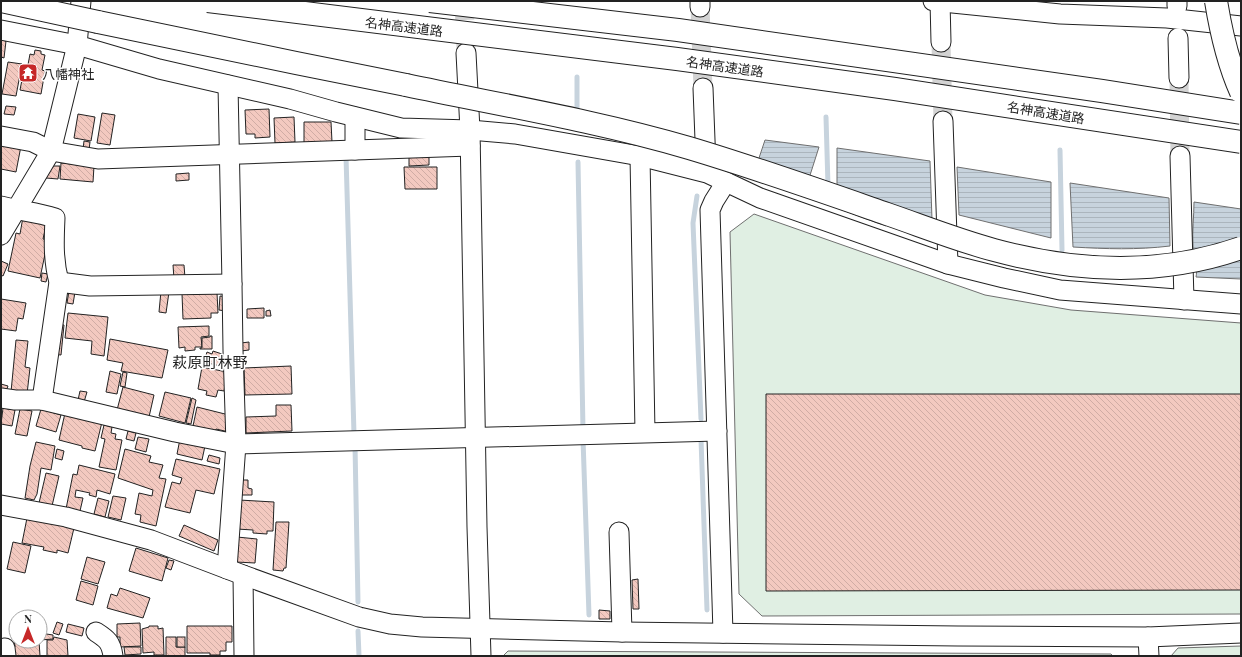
<svg xmlns="http://www.w3.org/2000/svg" width="1242" height="657" font-family="'Playfair Display','Noto Sans JP',serif">
	<style>
		.grass { fill: #e0efe3; stroke: #6f6f6f }
		.water { fill: url(#water-rules); stroke: #6f6f6f }
		.lines { fill: none; stroke-linecap: round; stroke-linejoin: round }
		.stream { stroke: #c7d3dd; stroke-width: 5 }
		.building { fill: url(#building-back-hatch); stroke: #222 }
		.minor-tunnel { stroke: #d3d3d3; stroke-width: 19; stroke-dasharray: 19 10; stroke-linecap: butt }
		.minor-casing { stroke: #222; stroke-width: 21 }
		.highway-casing { stroke: #222; stroke-width: 24 }
		.minor { stroke: #fff; stroke-width: 19 }
		.highway { stroke: #fff; stroke-width: 22 }
		.highway-bridge-casing { stroke: #222; stroke-width: 24; stroke-linecap: butt }
		.highway-bridge { stroke: #fff; stroke-width: 22 }
		.labels { text-anchor: middle; dominant-baseline: central; stroke-width: 3; stroke-linejoin: round; paint-order: stroke }
		.street-label { font-size: 13px; fill: #222; stroke: #fff }
		.poi-label { font-size: 13px; fill: #222; stroke: #fff; text-anchor: start }
		.quarter-label { font-size: 15px; fill: #222; stroke: #fff }
	</style>
	<defs>
		<pattern id="water-rules" width="6" height="5" patternUnits="userSpaceOnUse"><rect width="6" height="5" fill="#c7d3dd"/><path d="M0 2.5h6" fill="none" stroke="#abb5bd"/></pattern>
		<pattern id="building-back-hatch" width="6" height="6" patternUnits="userSpaceOnUse"><rect width="6" height="6" fill="#f3c9c0"/><path d="M-1 5l2 2M0 0l6 6M5-1l2 2" fill="none" stroke="#d0aca5"/></pattern>
	</defs>
	<rect width="100%" height="100%" fill="#fff"/>
	<g class="grass">
		<polygon points="754,214 985,295 1071,310 1241,323 1241,614 762,616 739,594 730,232"/>
		<polygon points="1241,646 1241,656 1171,656 1178,648"/>
		<polygon points="508,651 1111,654 1113,656 503,656"/>
	</g>
	<g class="water">
		<polygon points="765,140 819,147 805,191 754,173"/>
		<polygon points="837,148 930,161 932,220 894,206 886,226 837,208"/>
		<polygon points="957,167 1051,182 1051,238 959,215"/>
		<path d="M 1070,183 L 1169,198 L 1170,246 C 1137,250 1106,249 1073,247 Z"/>
		<path d="M 1194,202 L 1241,209 L 1241,279 L 1196,277 C 1198,271 1193,254 1193,246 C 1192,231 1194,216 1194,202 Z"/>
	</g>
	<g class="lines">
		<g class="stream">
			<polyline points="577,77 577,112"/>
			<polyline points="826,117 828,186"/>
			<polyline points="1060,150 1062,250"/>
			<polyline points="346,156 354,434"/>
			<polyline points="578,162 583,430"/>
			<polyline points="697,196 693,223 701,419"/>
			<polyline points="583,439 589,615"/>
			<polyline points="701,439 707,610"/>
			<polyline points="355,445 358,602"/>
			<polyline points="358,631 359,656"/>
		</g>
	</g>
	<g class="building">
		<polygon points="1,40 6,41 4,58 1,57"/>
		<polygon points="35,50 41,51 41,54 45,55 42,70 45,71 41,94 20,90 24,69 27,70 30,54 34,55"/>
		<polygon points="8,62 22,64 16,96 2,94"/>
		<polygon points="6,106 16,107 14,115 4,114"/>
		<polygon points="269,109 270,137 255,138 255,134 246,134 245,110"/>
		<polygon points="102,113 115,115 110,145 97,143"/>
		<polygon points="78,114 95,117 91,141 74,138"/>
		<polygon points="294,117 295,142 275,143 274,118"/>
		<polygon points="304,122 331,122 332,142 304,143"/>
		<polygon points="84,141 90,142 89,150 83,149"/>
		<polygon points="1,142 21,146 16,172 1,169"/>
		<polygon points="409,154 429,154 429,165 409,166"/>
		<polygon points="61,163 94,166 93,182 60,179"/>
		<polygon points="52,166 60,166 58,179 46,178"/>
		<polygon points="404,167 437,167 437,189 405,189"/>
		<polygon points="189,173 189,180 176,181 176,174"/>
		<polygon points="23,217 47,221 43,239 48,240 40,278 8,271 16,233 20,234"/>
		<polygon points="1,261 8,264 3,276 1,275"/>
		<polygon points="173,265 184,265 185,278 174,279"/>
		<polygon points="42,273 48,274 46,282 41,281"/>
		<polygon points="69,291 75,292 73,304 67,303"/>
		<polygon points="161,291 169,292 166,313 159,312"/>
		<polygon points="217,293 218,313 211,313 211,318 183,319 182,294"/>
		<polygon points="220,296 227,297 226,311 219,310"/>
		<polygon points="1,299 26,303 23,319 18,318 16,331 1,329"/>
		<polygon points="264,308 264,318 247,318 247,309"/>
		<polygon points="270,310 271,316 266,316 266,311"/>
		<polygon points="68,313 108,317 104,356 91,354 92,341 65,338"/>
		<polygon points="56,324 64,325 61,355 52,354"/>
		<polygon points="209,326 209,336 201,337 202,347 195,347 195,350 185,351 185,347 179,348 178,327"/>
		<polygon points="210,336 212,336 212,349 200,349 200,348 202,348 202,338 210,337"/>
		<polygon points="110,339 168,350 162,378 121,371 123,363 107,360"/>
		<polygon points="16,340 28,341 25,367 30,368 27,394 11,392"/>
		<polygon points="249,342 249,350 241,351 241,343"/>
		<polygon points="213,351 228,356 224,367 204,362 207,352 212,354"/>
		<polygon points="291,366 292,394 245,395 244,368"/>
		<polygon points="202,367 227,372 224,391 218,390 216,397 206,395 207,391 198,389"/>
		<polygon points="110,371 121,374 117,394 106,392"/>
		<polygon points="123,372 127,373 125,387 120,386"/>
		<polygon points="1,384 8,386 6,391 1,390"/>
		<polygon points="123,387 154,395 149,417 117,410"/>
		<polygon points="80,391 87,392 84,402 78,400"/>
		<polygon points="165,392 191,398 185,423 159,416"/>
		<polygon points="766,394 1241,394 1241,590 766,591"/>
		<polygon points="192,398 196,400 191,424 186,423"/>
		<polygon points="276,405 291,405 292,431 246,433 246,417 276,416"/>
		<polygon points="197,407 229,415 229,432 216,429 215,431 193,426"/>
		<polygon points="3,408 15,410 12,426 1,424"/>
		<polygon points="20,409 32,411 27,436 15,434"/>
		<polygon points="41,409 61,415 56,432 36,426"/>
		<polygon points="65,413 102,422 95,451 82,448 82,446 59,440"/>
		<polygon points="104,425 112,427 111,433 116,434 115,439 122,440 116,470 99,467 105,439 101,438"/>
		<polygon points="128,431 136,433 134,441 126,439"/>
		<polygon points="138,437 149,439 146,452 135,449"/>
		<polygon points="180,439 205,446 202,460 177,454"/>
		<polygon points="36,442 55,446 51,470 41,468 37,494 34,500 25,498 30,466"/>
		<polygon points="57,449 64,451 62,460 55,458"/>
		<polygon points="125,449 151,456 149,462 163,465 159,478 166,479 156,526 140,522 141,515 135,514 139,493 152,496 153,490 118,478"/>
		<polygon points="209,455 220,458 219,464 207,461"/>
		<polygon points="176,459 220,469 214,494 196,490 190,513 165,507 172,482 180,484 182,478 172,475"/>
		<polygon points="79,465 115,474 110,494 97,490 96,497 89,495 90,493 76,490 75,497 83,498 80,511 66,509 73,474 77,475"/>
		<polygon points="46,473 59,476 52,506 39,503"/>
		<polygon points="241,480 248,480 248,488 252,489 252,495 240,495"/>
		<polygon points="113,496 126,498 121,520 108,517"/>
		<polygon points="98,498 109,501 105,517 94,514"/>
		<polygon points="239,500 274,502 273,531 267,531 267,534 253,533 253,530 237,529"/>
		<polygon points="27,518 74,528 68,553 57,550 57,553 43,550 44,547 22,543"/>
		<polygon points="276,522 289,522 286,568 284,568 283,571 273,570"/>
		<polygon points="184,525 218,540 214,551 179,536"/>
		<polygon points="237,537 257,539 255,563 236,562"/>
		<polygon points="13,542 31,546 25,573 7,569"/>
		<polygon points="136,548 168,558 162,581 129,571"/>
		<polygon points="87,557 105,562 98,584 81,579"/>
		<polygon points="169,560 174,561 171,570 166,568"/>
		<polygon points="638,579 639,609 633,609 632,580"/>
		<polygon points="81,581 98,586 93,605 76,600"/>
		<polygon points="120,588 150,598 143,618 107,608 111,594 117,596"/>
		<polygon points="599,610 610,611 610,619 599,619"/>
		<polygon points="57,622 63,624 59,635 53,633"/>
		<polygon points="140,623 141,646 120,647 120,637 117,637 117,624"/>
		<polygon points="68,624 84,628 82,636 66,632"/>
		<polygon points="149,626 158,626 158,629 163,628 164,655 154,655 154,652 143,653 142,629 149,627"/>
		<polygon points="187,626 232,626 232,642 226,642 226,651 220,651 220,655 210,655 210,653 187,653"/>
		<polygon points="40,633 53,635 53,639 40,640"/>
		<polygon points="14,636 16,636 16,641 39,641 40,656 12,656 12,647 15,647"/>
		<polygon points="54,637 67,640 68,656 47,656 47,640 53,640"/>
		<polygon points="166,637 176,637 176,647 185,647 185,656 166,656"/>
		<rect x="177" y="637" width="8" height="10"/>
		<polygon points="124,647 141,647 141,654 125,655"/>
	</g>
	<g class="lines">
		<g class="minor-tunnel">
			<polyline points="464,1 466,48"/>
			<polyline points="700,7 703,88"/>
			<polyline points="941,42 943,121"/>
			<polyline points="1179,78 1180,156"/>
		</g>
		<defs>
			<g id="minor">
				<polyline points="700,1 700,7"/>
				<polyline points="933,1 1060,14 1167,18 1241,26"/>
				<polyline points="940,1 941,42"/>
				<polyline points="1177,1 1177,6"/>
				<polyline points="1,30 77,45 159,69 290,99 336,112 401,128 470,130 515,134 640,156 707,173 760,198 948,264 1004,278 1060,290 1241,304"/>
				<polyline points="1178,38 1179,78"/>
				<polyline points="466,53 470,130 477,527 481,656"/>
				<polyline points="703,88 706,166"/>
				<polyline points="355,117 355,150"/>
				<polyline points="943,121 948,264"/>
				<polyline points="1,136 33,142 51,151 98,159 470,146"/>
				<polyline points="640,156 645,432"/>
				<polyline points="1180,156 1184,300"/>
				<path d="M 1,206 C 19,211 37,212 55,218 C 54,240 53,260 59,282 L 42,400"/>
				<polyline points="1,235 51,151 77,45 81,1"/>
				<polyline points="59,282 90,286 232,284"/>
				<polyline points="1,398 15,400 42,400 175,432 236,444 717,431"/>
				<polyline points="1,505 66,517 151,540 243,575 359,617 390,624 422,627 622,632 958,636 1148,637 1241,633"/>
				<polyline points="619,532 622,632"/>
				<polyline points="227,569 236,444 233,350 232,284 228,85"/>
				<polyline points="243,575 244,656"/>
				<path d="M 96,632 C 107,639 111,642 113,656"/>
				<polyline points="723,633 710,210 714,201 726,182"/>
				<polyline points="1148,637 1149,656"/>
				<polyline points="5,648 6,656"/>
			</g>
			<polyline id="highway" points="98,22 296,63 406,85"/>
		</defs>
		<use href="#minor" class="minor-casing"/>
		<use href="#highway" class="highway-casing"/>
		<use href="#minor" class="minor"/>
		<use href="#highway" class="highway"/>
		<defs>
			<g id="highway-bridge">
				<polyline points="1,1 98,22"/>
				<polyline points="208,1 677,59 895,89 1241,142"/>
				<polyline points="430,1 678,30 1102,91 1241,113"/>
				<path d="M 1216,1 C 1221,32 1228,63 1241,92"/>
				<path d="M 406,85 C 501,105 597,121 689,148 C 756,168 821,191 887,214 C 922,226 957,240 994,250 C 1075,272 1161,276 1241,248"/>
			</g>
		</defs>
		<use href="#highway-bridge" class="highway-bridge-casing"/>
		<use href="#highway-bridge" class="highway-bridge"/>
	</g>
	<defs>
		<symbol id="temple-square" viewBox="-11 -11 22 22"><rect x="-9" y="-9" width="18" height="18" rx="4" fill="#c62828" stroke="#fff"/><path d="M0-6L5-2H3V0L6.5 2.5H4V6H1.5V3h-3V6H-4V2.5H-6.5L-3 0V-2H-5Z" fill="#fff"/></symbol>
	</defs>
	<g fill-rule="evenodd">
		<use href="#temple-square" x="17" y="62" width="22" height="22"/>
	</g>
	<g class="labels">
		<g class="street-label">
			<text transform="translate(404 26) rotate(7)">名神高速道路</text>
			<text transform="translate(725 66) rotate(8)">名神高速道路</text>
			<text transform="translate(1046 112) rotate(9)">名神高速道路</text>
		</g>
		<g class="poi-label">
			<text x="42" y="73">八幡神社</text>
		</g>
		<g class="quarter-label">
			<text x="210" y="362">萩原町林野</text>
		</g>
	</g>
	<rect width="1242" height="657" fill="none" stroke="#222222" stroke-width="4"/>
	<g transform="translate(28 629)"><circle r="19" fill="#ffffff" stroke="#a7a7a7"/>
	<path d="M0-3L7 15L0 10L-7 15Z" fill="#c62828"/>
	<text y="-6" font-size="11" font-weight="bold" text-anchor="middle" fill="#222222">N</text>
	</g>
</svg>
